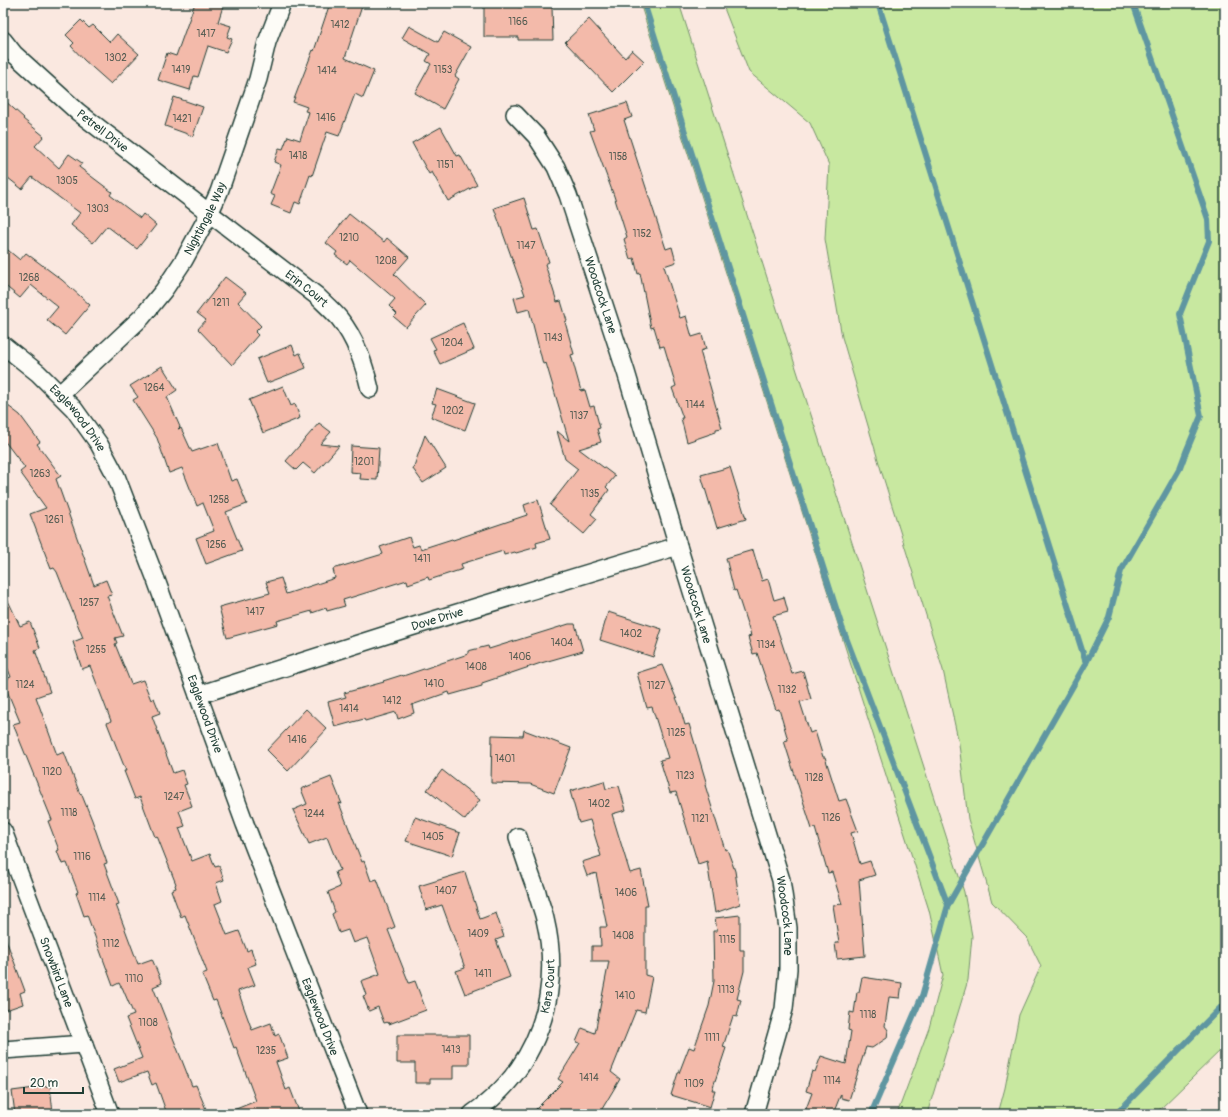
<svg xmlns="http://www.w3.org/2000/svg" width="1228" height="1117" font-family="Pangolin,sans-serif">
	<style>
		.green { fill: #c8e8a0; stroke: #74926a }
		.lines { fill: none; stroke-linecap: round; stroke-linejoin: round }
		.stream { stroke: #5e96a1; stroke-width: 6 }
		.building { fill: #f3baaa; stroke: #1f3d34 }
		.minor-casing { stroke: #1f3d34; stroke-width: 20 }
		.minor { stroke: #fdfcf7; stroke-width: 17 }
		.labels { text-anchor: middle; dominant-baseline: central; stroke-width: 3.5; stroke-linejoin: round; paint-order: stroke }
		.number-label { font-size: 10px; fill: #545c52 }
		.street-label { font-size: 12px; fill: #1f3d34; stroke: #fdfcf7 }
	</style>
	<rect width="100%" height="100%" fill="#fae8e0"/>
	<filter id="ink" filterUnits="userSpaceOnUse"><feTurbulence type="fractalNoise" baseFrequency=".025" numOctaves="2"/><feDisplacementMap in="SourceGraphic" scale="8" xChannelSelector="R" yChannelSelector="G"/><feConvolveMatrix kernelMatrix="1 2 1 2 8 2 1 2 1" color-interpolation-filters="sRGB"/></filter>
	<g filter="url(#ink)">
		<g class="green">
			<polygon points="640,3 679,3 964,892 972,936 968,980 927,1114 897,1114 929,1028 943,975 929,910"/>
			<polygon points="722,3 1225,3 1225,1046 1155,1114 998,1114 1005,1088 1019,1015 1041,966 1027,938 992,902 968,819 959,744 943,670 881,470 842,337 825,239 829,165 810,123 749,72"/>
		</g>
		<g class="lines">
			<g class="stream">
				<polyline points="644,3 842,627 948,905"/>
				<polyline points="878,3 1086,663"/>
				<polyline points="871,1114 922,996 948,905 1086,663 1109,617 1121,571 1180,468 1186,452 1201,416 1180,314 1209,241 1208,219 1133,3"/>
				<polyline points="1116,1114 1225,1003"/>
			</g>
		</g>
		<g class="building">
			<polygon points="195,3 224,3 218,22 231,26 227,37 232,39 226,52 208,46 198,77 194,76 190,90 158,80 167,53 176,56"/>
			<polygon points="330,3 363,3 345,58 374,71 363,98 355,94 339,136 327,132 312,176 310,175 300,204 295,202 291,213 271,205 275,196 270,194 281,165 274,162 279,148 283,149 288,136 300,140 309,112 305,111 307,107 293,102 301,81 313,50 314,51"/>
			<polygon points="484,3 518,3 518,7 552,7 553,40 518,40 518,37 484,37"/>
			<polygon points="589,19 625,58 632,50 644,61 613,92 565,42"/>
			<polygon points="81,20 89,28 93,25 110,42 117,34 139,54 111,84 84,60 71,46 74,43 66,35"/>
			<polygon points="409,26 438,42 444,32 471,47 455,76 459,79 443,109 415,93 431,64 426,61 430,54 402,38"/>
			<polygon points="174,97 203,107 193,136 165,126"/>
			<polygon points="3,99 24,118 23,119 44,136 35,146 59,168 69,154 82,163 79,167 112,192 110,195 140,218 143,214 156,225 137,249 107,226 93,243 71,225 80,213 32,177 22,189 3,174"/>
			<polygon points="627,103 632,117 624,120 666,249 672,247 676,262 664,266 680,318 686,316 692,337 702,334 706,349 700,351 722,428 716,429 716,432 687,442 681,418 683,418 672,388 676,386 664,346 660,347 654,327 651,328 640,273 638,274 634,258 630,259 624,239 627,237 614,196 590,131 594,130 589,115"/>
			<polygon points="441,127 457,156 460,155 477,185 448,201 432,172 429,174 412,143"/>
			<polygon points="524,198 534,230 538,229 549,262 545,264 557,302 561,301 567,321 565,322 574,354 571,355 581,391 585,390 590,407 594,406 600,428 597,429 601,442 579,449 615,476 606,487 609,490 591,514 597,519 584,534 550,505 578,469 565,459 557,431 569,441 546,363 543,364 529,309 518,312 514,298 525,295 494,208"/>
			<polygon points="349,214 384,242 387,238 409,257 394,274 426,305 406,327 394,317 397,314 389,306 395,299 350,260 347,264 335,255 337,252 326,243"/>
			<polygon points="3,246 20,260 26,253 62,280 90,305 65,335 47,320 58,307 31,285 20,298 3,284"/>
			<polygon points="225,277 246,293 238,302 261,326 255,332 258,335 232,365 198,329 206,320 197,313"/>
			<polygon points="463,323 474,349 440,364 433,350 436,349 430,338"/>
			<polygon points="292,345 296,355 300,353 306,368 267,383 257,359"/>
			<polygon points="162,366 177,390 167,397 180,427 178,429 181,428 192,452 218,443 231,481 237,479 247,504 226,512 242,551 206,564 196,538 214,531 203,503 197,506 182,468 169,473 157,438 133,400 138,397 130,386"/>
			<polygon points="283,386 291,406 295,404 300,418 263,433 249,400"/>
			<polygon points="437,389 475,403 465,430 431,417 436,404 432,403"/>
			<polygon points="3,402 20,415 40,442 37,444 61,476 56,479 94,585 106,580 112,595 107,596 123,636 115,638 117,643 115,644 131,684 143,680 151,700 154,698 160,713 152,716 173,773 182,770 187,784 184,785 192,806 179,811 185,826 179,828 192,861 210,854 215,867 219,866 224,880 216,883 222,901 215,904 227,935 239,931 247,951 251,949 256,964 248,967 255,985 238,991 252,1030 271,1023 275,1036 279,1034 288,1058 276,1062 286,1090 290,1088 300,1114 227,1114 226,1113 256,1101 236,1047 234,1048 216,1000 213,1001 202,974 207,972 185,915 181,917 171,890 176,888 175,885 176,884 157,836 155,837 140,797 135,799 124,771 126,771 107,723 111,721 90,666 82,669 73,642 83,638 57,572 54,568 51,569 30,514 46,508 20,472 25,468 3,439"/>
			<polygon points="319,423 331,432 320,444 339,446 315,473 303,463 296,470 286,461"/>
			<polygon points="425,435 446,468 423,483 413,469"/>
			<polygon points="351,446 379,448 377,480 360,479 361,473 350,472"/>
			<polygon points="730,467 746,519 717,528 701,475"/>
			<polygon points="538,500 550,539 536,543 537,547 516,553 515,552 504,555 503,551 461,564 463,569 429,580 428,577 408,584 407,580 343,600 345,606 327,611 326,608 312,613 312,611 277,621 278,624 227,638 219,607 270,593 266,582 281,578 286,594 335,578 333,569 383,554 380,547 409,537 413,547 419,545 421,549 452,539 453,540 527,515 524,505"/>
			<polygon points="753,550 762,581 768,579 774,600 784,597 788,612 773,616 792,674 803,671 811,699 800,702 810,733 815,731 823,757 825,757 839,801 846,799 858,831 851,833 860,864 870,861 875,875 859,880 865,956 837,959 835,943 839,943 833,905 842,904 832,872 828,873 815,828 812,829 784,741 788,740 779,709 776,710 757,653 753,654 748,637 751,636 736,590 734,591 726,558"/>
			<polygon points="3,590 20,626 30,622 40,648 35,650 50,692 36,697 57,755 64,752 80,794 81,793 92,820 107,863 104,864 119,904 116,905 138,964 152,959 162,983 153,987 192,1086 196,1085 208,1114 167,1114 156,1083 152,1085 147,1072 119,1082 114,1069 142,1058 126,1018 134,1015 122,987 121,987 119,983 113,986 87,915 84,916 76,893 78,892 67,863 62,864 57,851 59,850 48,821 52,820 13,724 20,722 3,681 3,680 11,677 3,656"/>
			<polygon points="608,612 662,629 653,657 600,640"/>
			<polygon points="569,624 575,624 583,651 541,663 482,683 482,686 450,695 449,692 412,705 414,713 398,719 396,712 365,721 364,719 335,727 328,702 346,697 344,693 384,682 383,681 402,675 403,676 468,654 468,651 488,646 489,649"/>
			<polygon points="662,665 680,707 685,725 689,724 707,785 705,785 725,850 727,849 735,871 740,904 715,913 707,861 698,864 676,792 670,793 660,760 668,758 652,707 647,708 637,673"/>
			<polygon points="306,709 327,729 288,771 267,750"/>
			<polygon points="524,730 571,748 554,793 530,784 491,783 492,735 523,736"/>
			<polygon points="442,770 480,800 465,820 427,790"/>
			<polygon points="331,777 342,804 339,803 362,862 364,861 371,881 377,879 395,927 388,930 409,983 415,981 426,1010 389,1024 388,1022 384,1023 378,1007 369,1011 363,996 366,995 361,981 380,974 367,938 353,943 348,930 339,933 332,914 335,912 328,892 340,887 335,872 340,870 327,837 309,844 293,810 307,804 301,789"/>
			<polygon points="604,781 606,789 619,786 626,810 612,814 630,873 641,870 648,905 645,905 645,975 652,977 645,1012 636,1010 611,1072 620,1079 599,1114 531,1114 563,1082 558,1079 580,1043 576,1042 582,1028 595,1033 609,961 592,961 592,946 601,946 600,927 607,927 596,873 587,876 582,862 601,856 590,820 579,823 570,791"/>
			<polygon points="415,817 460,833 452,856 406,841"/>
			<polygon points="465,872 480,919 496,913 504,937 496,940 510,977 465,994 456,971 465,968 442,905 426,910 419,886"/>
			<polygon points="740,915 740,950 744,950 744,971 737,999 741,1000 737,1017 733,1016 723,1047 726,1048 712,1090 715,1090 710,1107 671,1095 678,1073 679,1073 689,1047 694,1049 709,1006 714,981 713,931 717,931 715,918"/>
			<polygon points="5,937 25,991 20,993 23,1004 3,1011 3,938"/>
			<polygon points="862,977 902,983 900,998 889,997 885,1026 888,1030 887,1038 872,1048 866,1047 849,1100 841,1098 841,1094 833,1114 804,1114 812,1093 806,1091 812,1071 815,1072 821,1056 846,1064 851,1031 848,1030 850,1012 854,1013 857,992 859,992"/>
			<polygon points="397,1035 469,1035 469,1065 453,1065 453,1079 430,1079 430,1083 415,1083 415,1063 397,1063"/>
			<polygon points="50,1086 53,1113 15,1114 12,1091"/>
		</g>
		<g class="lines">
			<defs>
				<g id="minor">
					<path id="s1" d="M 3,40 L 14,54 L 78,112 L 317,296 C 324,303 332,310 339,318 C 356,339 364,364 370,389"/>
					<path id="s2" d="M 515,114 L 536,136 L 556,167 L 568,195 L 626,372 L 678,546 L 781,880 L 788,928 L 788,969 L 784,1009 L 754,1114"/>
					<path id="s3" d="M 3,345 L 38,373 L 74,409 L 99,444 L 116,476 L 155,577 L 245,824 L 358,1114"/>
					<path id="s4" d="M 60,394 L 142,317 L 164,290 L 184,260 L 209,214 L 219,192 L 258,79 L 267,42 L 282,3"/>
					<path id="s5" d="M 198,695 L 411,627 L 678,546"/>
					<path id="s6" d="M 3,831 L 110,1114"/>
					<polyline points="3,1050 84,1044"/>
					<path id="s7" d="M 472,1114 C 537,1070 563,994 545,919 C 543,910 539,901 537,892 C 530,874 524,856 518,837"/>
				</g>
			</defs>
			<use href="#minor" class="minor-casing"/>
			<use href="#minor" class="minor"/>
		</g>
	</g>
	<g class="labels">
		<g class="number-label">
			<text x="518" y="22">1166</text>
			<text x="340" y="25">1412</text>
			<text x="206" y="34">1417</text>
			<text x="116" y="58">1302</text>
			<text x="181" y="70">1419</text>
			<text x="443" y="70">1153</text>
			<text x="327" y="71">1414</text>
			<text x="326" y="118">1416</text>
			<text x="182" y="119">1421</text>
			<text x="298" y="156">1418</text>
			<text x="618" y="157">1158</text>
			<text x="445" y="165">1151</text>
			<text x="67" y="181">1305</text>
			<text x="98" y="209">1303</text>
			<text x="642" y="234">1152</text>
			<text x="349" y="238">1210</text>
			<text x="526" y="246">1147</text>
			<text x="386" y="261">1208</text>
			<text x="29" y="278">1268</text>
			<text x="221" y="303">1211</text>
			<text x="553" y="338">1143</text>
			<text x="452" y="343">1204</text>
			<text x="154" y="388">1264</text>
			<text x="695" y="405">1144</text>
			<text x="453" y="411">1202</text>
			<text x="579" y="416">1137</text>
			<text x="364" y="462">1201</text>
			<text x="40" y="474">1263</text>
			<text x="590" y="494">1135</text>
			<text x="219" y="500">1258</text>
			<text x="54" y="520">1261</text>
			<text x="216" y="545">1256</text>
			<text x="422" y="559">1411</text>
			<text x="89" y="603">1257</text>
			<text x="255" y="612">1417</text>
			<text x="631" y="634">1402</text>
			<text x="562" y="643">1404</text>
			<text x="766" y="645">1134</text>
			<text x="96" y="650">1255</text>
			<text x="520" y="657">1406</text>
			<text x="476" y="667">1408</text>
			<text x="434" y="684">1410</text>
			<text x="25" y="685">1124</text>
			<text x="656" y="686">1127</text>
			<text x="787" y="690">1132</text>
			<text x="392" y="701">1412</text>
			<text x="349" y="709">1414</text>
			<text x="676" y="733">1125</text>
			<text x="297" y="740">1416</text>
			<text x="505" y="759">1401</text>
			<text x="52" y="772">1120</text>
			<text x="685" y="776">1123</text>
			<text x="814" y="778">1128</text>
			<text x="174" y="797">1247</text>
			<text x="599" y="804">1402</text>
			<text x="69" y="813">1118</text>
			<text x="314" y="814">1244</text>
			<text x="831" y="818">1126</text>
			<text x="700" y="819">1121</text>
			<text x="433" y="837">1405</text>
			<text x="82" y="857">1116</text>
			<text x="446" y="891">1407</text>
			<text x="626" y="893">1406</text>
			<text x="97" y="898">1114</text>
			<text x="478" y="934">1409</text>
			<text x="623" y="936">1408</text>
			<text x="727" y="940">1115</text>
			<text x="111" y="944">1112</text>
			<text x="483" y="974">1411</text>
			<text x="134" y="979">1110</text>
			<text x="726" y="990">1113</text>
			<text x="625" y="996">1410</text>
			<text x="868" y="1015">1118</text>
			<text x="148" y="1023">1108</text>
			<text x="712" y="1038">1111</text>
			<text x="451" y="1050">1413</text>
			<text x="266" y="1051">1235</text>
			<text x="589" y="1078">1414</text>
			<text x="832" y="1081">1114</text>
			<text x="694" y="1084">1109</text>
		</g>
		<g class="street-label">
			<text stroke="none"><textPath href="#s1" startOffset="135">Petrell Drive</textPath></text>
			<text stroke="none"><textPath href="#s4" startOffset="230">Nightingale Way</textPath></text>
			<text stroke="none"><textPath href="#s1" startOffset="393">Erin Court</textPath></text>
			<text stroke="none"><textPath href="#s2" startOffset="203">Woodcock Lane</textPath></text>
			<text stroke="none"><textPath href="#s3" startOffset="105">Eaglewood Drive</textPath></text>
			<text stroke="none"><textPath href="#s2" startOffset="527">Woodcock Lane</textPath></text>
			<text stroke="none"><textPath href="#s5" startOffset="251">Dove Drive</textPath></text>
			<text stroke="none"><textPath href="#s3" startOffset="429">Eaglewood Drive</textPath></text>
			<text stroke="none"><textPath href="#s2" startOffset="851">Woodcock Lane</textPath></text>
			<text stroke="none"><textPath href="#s6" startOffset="151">Snowbird Lane</textPath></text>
			<text stroke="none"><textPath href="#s7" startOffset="154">Kara Court</textPath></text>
			<text stroke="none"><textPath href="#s3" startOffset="753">Eaglewood Drive</textPath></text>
		</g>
	</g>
	<rect width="1228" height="1117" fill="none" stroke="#fdfcf7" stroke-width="16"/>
	<rect x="8" y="8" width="1212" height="1101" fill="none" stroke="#1f3d34" stroke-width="1.5" filter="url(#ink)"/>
	<path d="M24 1087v6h59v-6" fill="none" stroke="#1f3d34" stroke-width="2"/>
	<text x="30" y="1087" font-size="12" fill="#1f3d34" stroke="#fdfcf7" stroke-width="3" paint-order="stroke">20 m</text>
</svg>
